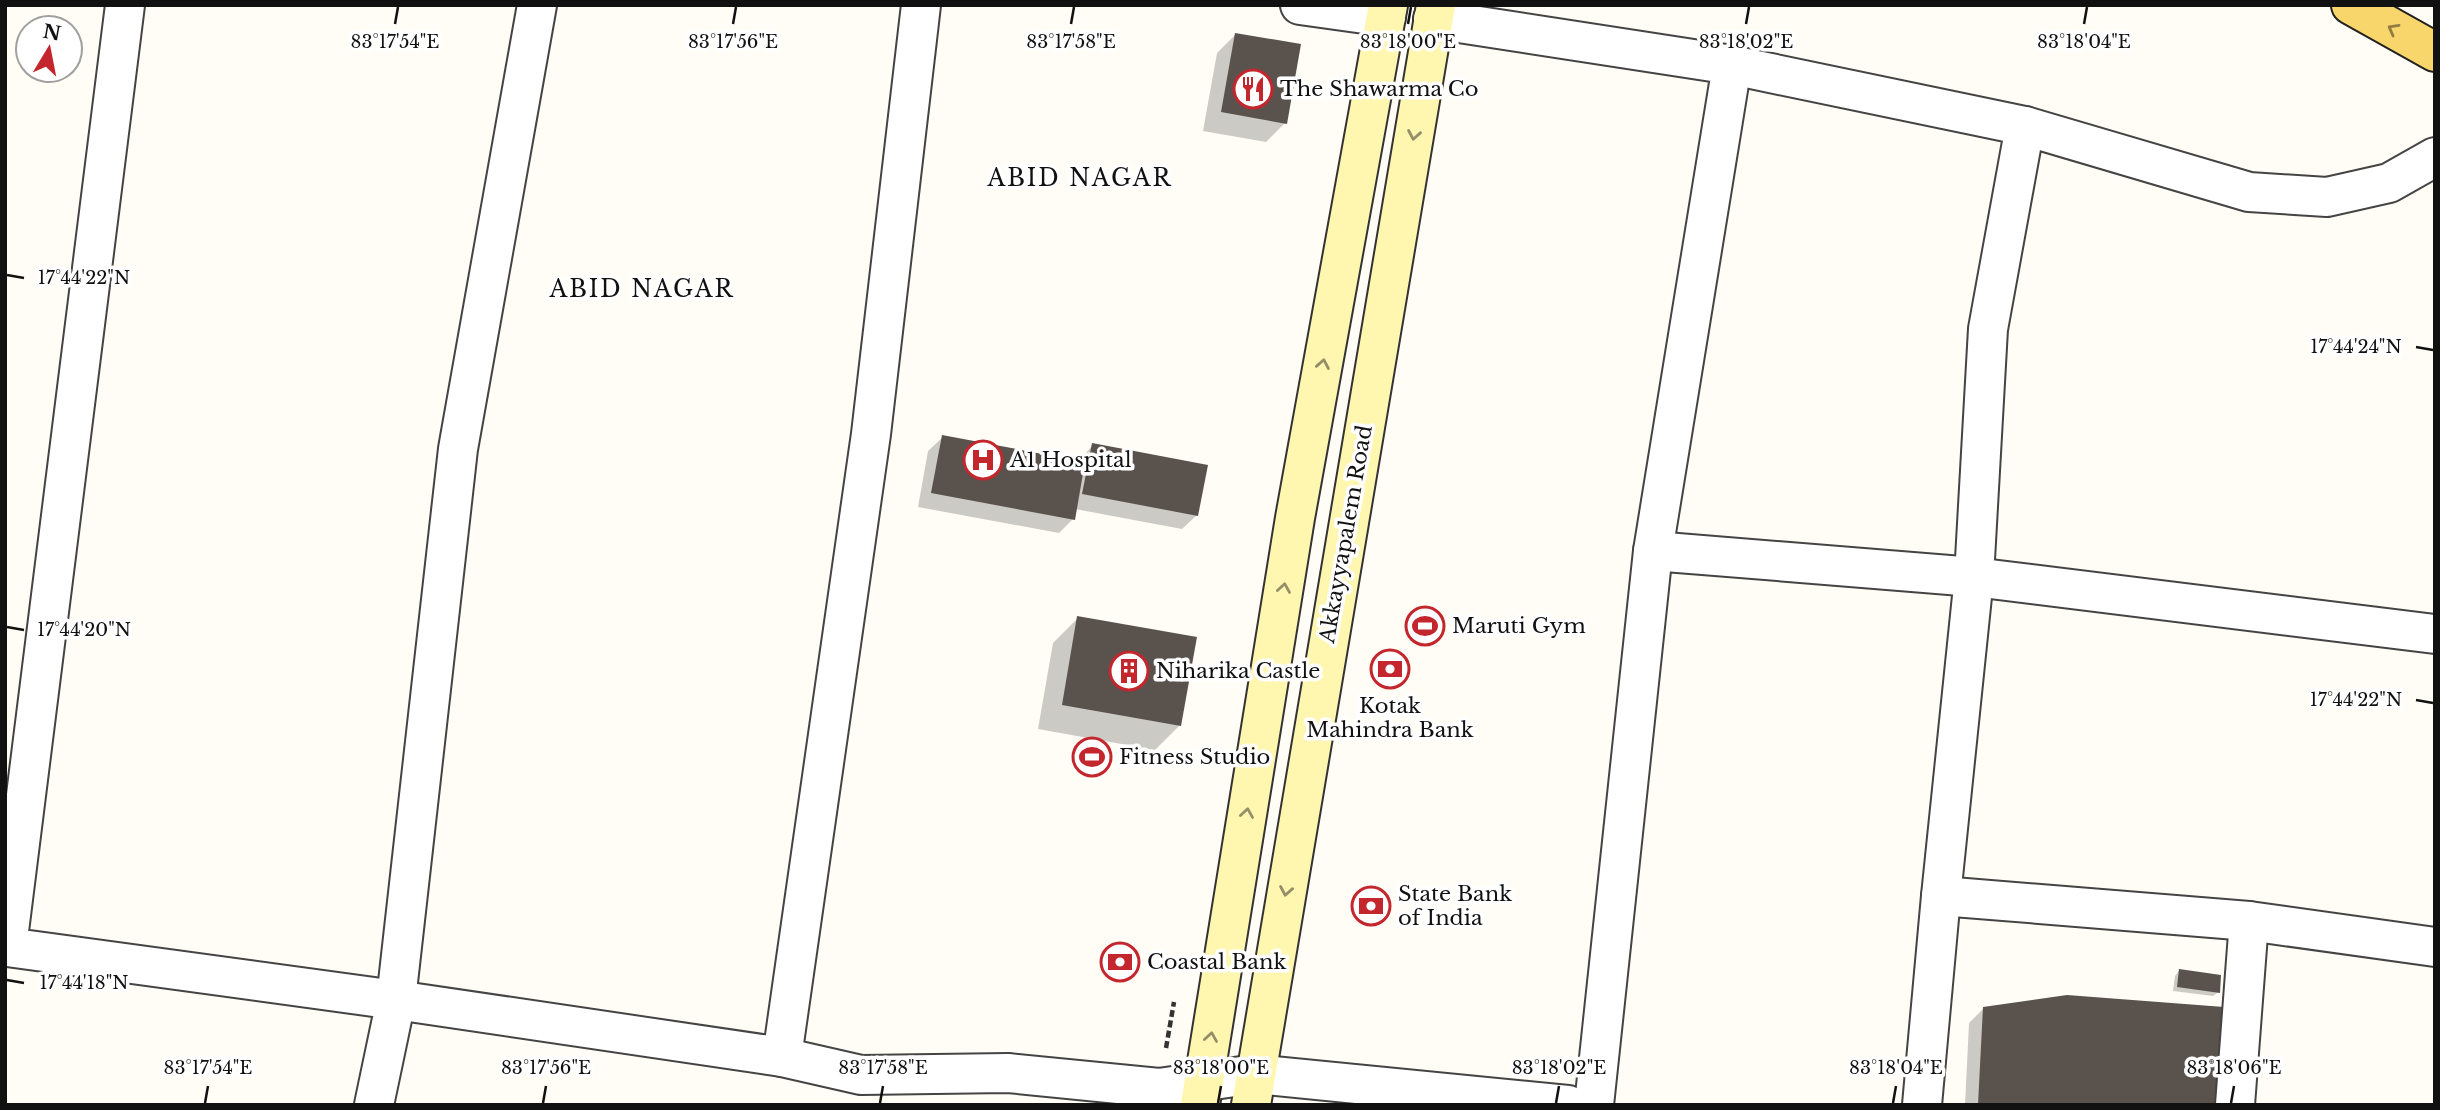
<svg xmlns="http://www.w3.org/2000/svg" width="2440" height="1110" font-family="'Libre Baskerville',serif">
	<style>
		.shadow { fill: #0003 }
		.building { fill: #5a524d }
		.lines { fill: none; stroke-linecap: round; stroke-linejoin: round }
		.street-casing { stroke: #444; stroke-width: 42 }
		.secondary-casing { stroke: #333; stroke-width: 42 }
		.primary-casing { stroke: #222; stroke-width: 42 }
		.path { stroke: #333; stroke-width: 4.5; stroke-dasharray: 7 3.5; stroke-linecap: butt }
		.street { stroke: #fff; stroke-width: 38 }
		.secondary { stroke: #fff6b0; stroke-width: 38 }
		.primary { stroke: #f9d66b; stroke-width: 38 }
		.oneway { stroke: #917d42 }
		.oneway2 { stroke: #948f68 }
		.ticks { fill: none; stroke: #111; stroke-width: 2.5 }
		.labels { text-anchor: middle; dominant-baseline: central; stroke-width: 7; stroke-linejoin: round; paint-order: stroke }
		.poi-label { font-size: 21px; fill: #111; stroke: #fff; text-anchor: start }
		.street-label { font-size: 21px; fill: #111; stroke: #fff }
		.neighbourhood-label { font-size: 23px; letter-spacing: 2px; fill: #111; stroke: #fff }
		.ticks-label { font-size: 18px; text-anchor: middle; fill: #111; stroke: #fff; stroke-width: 7; stroke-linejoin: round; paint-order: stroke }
	</style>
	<rect width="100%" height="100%" fill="#fffdf5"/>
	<g class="shadow">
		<polygon points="1235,35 1285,123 1266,142 1203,131 1217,53"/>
		<polygon points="943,437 1078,462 1093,445 1197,515 1182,529 1075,509 1073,519 1059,533 918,507 928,451"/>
		<polygon points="1078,618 1180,725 1155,750 1038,729 1053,643"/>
		<polygon points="2179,971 2218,992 2213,996 2173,991 2175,976"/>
		<polygon points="1984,1008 2218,1105 1965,1105 1969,1023"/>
	</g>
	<g class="building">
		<polygon points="1235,33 1301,44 1287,124 1221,112"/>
		<polygon points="942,435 1085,462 1075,520 931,493"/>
		<polygon points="1092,443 1208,465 1198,516 1082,494"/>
		<polygon points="1077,616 1197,637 1181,726 1062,705"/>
		<polygon points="2179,969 2221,975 2220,993 2177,987"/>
		<polygon points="2067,995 2224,1007 2220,1105 1978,1105 1983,1007"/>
	</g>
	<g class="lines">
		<defs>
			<g id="street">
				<polyline points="125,5 7,947 396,1000 374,1105"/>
				<polyline points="537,5 458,449 396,1000 782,1057"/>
				<polyline points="921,5 871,434 782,1057 861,1075 1008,1073 1159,1088 1255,1074 1568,1105"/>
				<polyline points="1300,5 1386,17"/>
				<polyline points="1433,19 1732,65 1653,551"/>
				<polyline points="1732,65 2025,126 1988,329 1974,577 1941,896"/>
				<polyline points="2025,126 2249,192 2327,197 2389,183 2435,157"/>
				<polyline points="1594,1105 1653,551 1974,577 2435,634"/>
				<polyline points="1922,1105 1941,896 2249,921 2435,947"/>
				<polyline points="2235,1105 2249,921"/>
			</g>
			<g id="secondary">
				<polyline points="1200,1105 1295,518 1388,5"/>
				<polyline points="1251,1105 1436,5"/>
			</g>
			<polyline id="primary" points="2351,5 2435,52"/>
		</defs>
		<use href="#street" class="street-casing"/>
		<use href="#secondary" class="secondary-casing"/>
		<use href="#primary" class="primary-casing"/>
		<polyline class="path" points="1166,1048 1174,1002"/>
		<use href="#street" class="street"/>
		<use href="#secondary" class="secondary"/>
		<use href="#primary" class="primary"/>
	</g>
	<defs><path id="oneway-chevron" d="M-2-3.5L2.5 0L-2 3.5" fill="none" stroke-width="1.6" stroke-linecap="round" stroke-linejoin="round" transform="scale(1.75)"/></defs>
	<use class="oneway" href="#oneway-chevron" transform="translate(2393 29) rotate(-151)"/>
	<g class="oneway2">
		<use href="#oneway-chevron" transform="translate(1414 135) rotate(100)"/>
		<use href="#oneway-chevron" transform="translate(1323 364) rotate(-80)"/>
		<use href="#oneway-chevron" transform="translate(1284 588) rotate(-81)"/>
		<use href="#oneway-chevron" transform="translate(1247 813) rotate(-81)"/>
		<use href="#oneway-chevron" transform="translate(1286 891) rotate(100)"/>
		<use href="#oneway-chevron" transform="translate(1211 1037) rotate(-81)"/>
	</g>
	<path class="ticks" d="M 395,24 L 398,7M 733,24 L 736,7M 1071,24 L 1074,7M 1408,24 L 1411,7M 1746,24 L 1749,7M 2084,24 L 2087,7M 7,275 L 24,278M 2416,347 L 2433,350M 7,627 L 24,630M 2416,700 L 2433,703M 7,980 L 24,983M 205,1103 L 208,1086M 543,1103 L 546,1086M 880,1103 L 883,1086M 1218,1103 L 1221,1086M 1556,1103 L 1559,1086M 1893,1103 L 1896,1086M 2231,1103 L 2234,1086"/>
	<defs>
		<symbol id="restaurant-ring" viewBox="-11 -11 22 22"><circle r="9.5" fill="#fff" stroke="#c4262e" stroke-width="1.5"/><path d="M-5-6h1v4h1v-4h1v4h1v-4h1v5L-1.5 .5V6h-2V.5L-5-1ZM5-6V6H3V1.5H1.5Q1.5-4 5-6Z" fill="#c4262e"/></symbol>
		<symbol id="hospital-ring" viewBox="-11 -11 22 22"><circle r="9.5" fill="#fff" stroke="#c4262e" stroke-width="1.5"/><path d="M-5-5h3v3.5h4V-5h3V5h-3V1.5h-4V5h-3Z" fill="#c4262e"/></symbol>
		<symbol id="stadium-ring" viewBox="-11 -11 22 22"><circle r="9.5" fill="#fff" stroke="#c4262e" stroke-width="1.5"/><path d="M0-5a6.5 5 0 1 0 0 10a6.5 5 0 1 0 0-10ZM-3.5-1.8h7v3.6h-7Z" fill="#c4262e"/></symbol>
		<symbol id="bank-ring" viewBox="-11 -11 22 22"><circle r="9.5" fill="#fff" stroke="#c4262e" stroke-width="1.5"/><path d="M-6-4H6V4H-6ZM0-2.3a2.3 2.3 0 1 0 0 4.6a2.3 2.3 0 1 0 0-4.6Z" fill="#c4262e"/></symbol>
		<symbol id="building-ring" viewBox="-11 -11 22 22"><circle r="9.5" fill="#fff" stroke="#c4262e" stroke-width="1.5"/><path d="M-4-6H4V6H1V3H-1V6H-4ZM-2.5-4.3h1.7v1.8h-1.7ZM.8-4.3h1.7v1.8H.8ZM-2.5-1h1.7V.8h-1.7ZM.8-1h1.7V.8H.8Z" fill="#c4262e"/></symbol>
	</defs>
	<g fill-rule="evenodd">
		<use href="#restaurant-ring" x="1231" y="67" width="44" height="44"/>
		<use href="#hospital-ring" x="961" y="438" width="44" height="44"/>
		<use href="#stadium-ring" x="1403" y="604" width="44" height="44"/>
		<use href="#bank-ring" x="1368" y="647" width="44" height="44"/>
		<use href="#building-ring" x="1107" y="649" width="44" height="44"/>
		<use href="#stadium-ring" x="1070" y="735" width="44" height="44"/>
		<use href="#bank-ring" x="1349" y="884" width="44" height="44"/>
		<use href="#bank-ring" x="1098" y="940" width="44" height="44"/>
	</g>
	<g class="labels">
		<g class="poi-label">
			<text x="1280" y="89">The Shawarma Co</text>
			<text x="1010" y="460">A1 Hospital</text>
			<text x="1452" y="626">Maruti Gym</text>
			<text x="1156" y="671">Niharika Castle</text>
			<text x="1390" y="706" text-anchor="middle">Kotak<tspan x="1390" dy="24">Mahindra Bank</tspan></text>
			<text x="1119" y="757">Fitness Studio</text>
			<text x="1398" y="894">State Bank<tspan x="1398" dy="24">of India</tspan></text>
			<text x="1147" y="962">Coastal Bank</text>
		</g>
		<g class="street-label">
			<text transform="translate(1346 534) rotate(-80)">Akkayyapalem Road</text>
		</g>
		<g class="neighbourhood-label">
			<text x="1080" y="178">ABID NAGAR</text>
			<text x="642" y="289">ABID NAGAR</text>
		</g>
	</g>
	<g class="ticks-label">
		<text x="2084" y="48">83°18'04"E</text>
		<text x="395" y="48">83°17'54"E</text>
		<text x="733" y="48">83°17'56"E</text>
		<text x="1071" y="48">83°17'58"E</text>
		<text x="1408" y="48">83°18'00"E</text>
		<text x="1746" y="48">83°18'02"E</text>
		<text x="84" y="284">17°44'22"N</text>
		<text x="2356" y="353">17°44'24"N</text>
		<text x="84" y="636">17°44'20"N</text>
		<text x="2356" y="706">17°44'22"N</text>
		<text x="84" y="989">17°44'18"N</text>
		<text x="208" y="1074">83°17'54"E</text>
		<text x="546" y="1074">83°17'56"E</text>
		<text x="883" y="1074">83°17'58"E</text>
		<text x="1221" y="1074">83°18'00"E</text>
		<text x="1559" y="1074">83°18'02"E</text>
		<text x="1896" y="1074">83°18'04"E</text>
		<text x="2234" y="1074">83°18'06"E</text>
	</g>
	<rect width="2440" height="1110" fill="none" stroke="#111111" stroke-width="14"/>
	<g transform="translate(49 49) rotate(10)"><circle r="33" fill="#ffffff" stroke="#a0a0a0" stroke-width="2"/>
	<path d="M0-5L12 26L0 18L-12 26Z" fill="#c4262e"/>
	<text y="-10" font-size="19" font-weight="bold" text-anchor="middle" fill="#111111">N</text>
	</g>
</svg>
